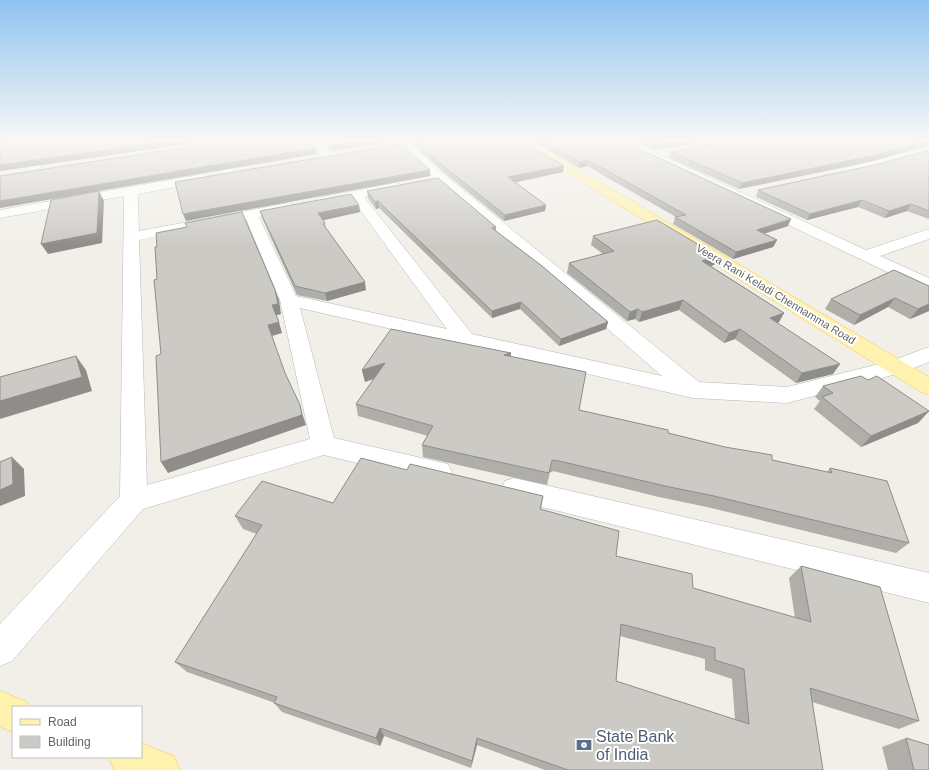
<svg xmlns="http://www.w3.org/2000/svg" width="929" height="770" font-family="Arial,sans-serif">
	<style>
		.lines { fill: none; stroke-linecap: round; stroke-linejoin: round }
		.minor-casing { stroke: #b5b8bc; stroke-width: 1 }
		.major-casing { stroke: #f2c960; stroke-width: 1 }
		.minor { fill: #fff; fill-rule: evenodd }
		.major { fill: #fff2af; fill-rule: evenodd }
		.wall { fill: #afaea9; fill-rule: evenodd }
		.shaded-wall { fill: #8f8d8a }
		.building { fill: #cccac5; stroke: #8f8d8a; fill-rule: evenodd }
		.labels { text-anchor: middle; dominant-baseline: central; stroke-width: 4; stroke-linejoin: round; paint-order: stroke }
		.far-street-label { font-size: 11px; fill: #5f6368; stroke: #fff }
		.near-service-label { font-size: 16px; fill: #4e5e75; stroke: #fff; text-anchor: start }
	</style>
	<rect width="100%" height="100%" fill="#f1efe8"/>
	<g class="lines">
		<defs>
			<g id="minor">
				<polygon points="36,139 46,139 39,172 37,175 29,175 27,172"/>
				<polygon points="128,139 138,139 138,156 136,158 128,158 126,156"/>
				<polygon points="218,139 228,139 235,174 233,177 225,177 223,174"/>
				<polygon points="306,139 317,139 331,154 333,156 331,158 323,158"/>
				<path d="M 394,139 L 406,140 L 437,139 L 436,141 L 413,146 L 446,176 L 699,382 L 787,387 L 891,361 L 929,347 L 929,362 L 904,372 L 787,403 L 693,398 L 300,308 L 334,438 L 448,464 L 452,472 L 448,480 L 439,483 L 324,455 L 143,509 L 12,661 L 0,666 L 0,624 L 120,496 L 124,196 L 0,218 L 0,210 L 204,174 L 208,175 L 210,178 L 208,181 L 138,194 L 139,231 L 289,203 L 294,204 L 296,207 L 294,210 L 259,217 L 296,296 L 447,329 L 352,199 L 323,205 L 318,204 L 316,201 L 318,198 L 323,197 L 395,183 L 400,184 L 402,187 L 400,190 L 364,197 L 472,334 L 662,376 L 438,182 L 402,147 L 372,152 L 368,151 L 366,149 L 368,147 L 396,142 ZM 246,219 L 280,300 L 310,439 L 147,485 L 139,240 Z"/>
				<polygon points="612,139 625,139 866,250 929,229 929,239 880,256 929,278 929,290 923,289 613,141"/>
				<polygon points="929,146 929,153 849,175 845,174 843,171 845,168"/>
				<polygon points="514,478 929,573 929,603 514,500 505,497 501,489 505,481"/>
			</g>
			<g id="major">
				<polygon points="515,139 527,139 929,377 929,395 921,392 516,141"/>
				<polygon points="0,691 26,701 29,707 13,707 13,732 0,727"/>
				<polygon points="141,743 174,756 180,770 114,770 109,757 141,757"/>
			</g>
		</defs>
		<use href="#minor" class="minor-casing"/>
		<use href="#major" class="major-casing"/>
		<use href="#minor" class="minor"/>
		<use href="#major" class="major"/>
	</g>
	<g class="wall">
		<polygon points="319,139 393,139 393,141 332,151"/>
		<polygon points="529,139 618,139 788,226 764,233 777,240 773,247 733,259 673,224 675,217 676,217 587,166 579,168"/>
		<polygon points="628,139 721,139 653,150"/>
		<polygon points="929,139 929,145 873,161 739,189 669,158 671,152 886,142"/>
		<polygon points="416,141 563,172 515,182 546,205 545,211 504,221 447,175 416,147"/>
		<polygon points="929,150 929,219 907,211 885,218 858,207 807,220 756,197 758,190 879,164"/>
		<polygon points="367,191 496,227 496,231 608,322 606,329 559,346 520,309 492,318 379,208 376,209 368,198"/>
		<polygon points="359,205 360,212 323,220 325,223 326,228 366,290 327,301 297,295 262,218 260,211"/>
		<polygon points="593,236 718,256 714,265 711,266 784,313 779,322 778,323 833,374 796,383 735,339 724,343 679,310 639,322 635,319 627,321 567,273 569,263 603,254 591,245"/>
		<polygon points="929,286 929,311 910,319 888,307 854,325 825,309 831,299"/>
		<polygon points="511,357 579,410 772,460 827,472 830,468 909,543 896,553 707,507 659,497 553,471 552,472 550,472 547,485 423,457 422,445 428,436 358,416 356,404 374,379 365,382 362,370"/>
		<polygon points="868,380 929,411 918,423 861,447 814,409 820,401 815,397 823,386"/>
		<path d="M 407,470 L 543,496 L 541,510 L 616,556 L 693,588 L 795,618 L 789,578 L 801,566 L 919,721 L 899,729 L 812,702 L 823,770 L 545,770 L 477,745 L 471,768 L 384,736 L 380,746 L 282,712 L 274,703 L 275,703 L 187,672 L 175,662 L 257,534 L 243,529 L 235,516 L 333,503 ZM 620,636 L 705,659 L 705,670 L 732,679 L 735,720 L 616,681 Z"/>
		<polygon points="906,738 929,770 888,770 882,747"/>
	</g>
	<g class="shaded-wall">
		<polygon points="0,139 39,139 0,144"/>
		<polygon points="183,139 223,139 0,171 0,165"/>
		<polygon points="373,139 393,139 393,141 332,151 330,146"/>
		<polygon points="690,139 721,139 653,150 655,145"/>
		<polygon points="929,140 929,145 873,161 739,189 742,183"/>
		<polygon points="316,148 317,154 99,191 104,201 102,243 48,254 41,244 99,191 0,208 0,201"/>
		<polygon points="588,160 587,166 579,168 580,162"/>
		<polygon points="564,166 563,172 508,184 508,177"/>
		<polygon points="430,170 430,176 186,221 183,214"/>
		<polygon points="862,200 858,207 807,220 810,214"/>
		<polygon points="378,201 379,208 376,209 375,202"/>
		<polygon points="911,204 907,211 885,218 889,211"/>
		<polygon points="359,205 360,212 320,221 318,213"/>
		<polygon points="546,205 545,211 504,221 505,215"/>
		<polygon points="791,219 788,226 754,237 757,230"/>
		<polygon points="777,240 773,247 733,259 736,252"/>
		<polygon points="718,256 714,265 699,270 702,261"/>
		<polygon points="365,282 366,290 327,301 325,293"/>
		<polygon points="275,290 279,300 281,314 275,316 272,305"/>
		<polygon points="895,298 888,307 854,325 860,315"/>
		<polygon points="683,300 679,310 639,322 642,312"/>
		<polygon points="521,302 520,309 492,318 492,311"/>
		<polygon points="929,304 929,311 910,319 918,309"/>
		<polygon points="638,309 635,319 627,321 630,312"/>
		<polygon points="784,313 779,322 765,328 770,318"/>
		<polygon points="279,322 282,333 272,336 268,325"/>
		<polygon points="608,322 606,329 559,346 561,339"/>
		<polygon points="740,329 735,339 724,343 729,333"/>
		<polygon points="511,353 510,365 504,355"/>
		<polygon points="76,356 86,370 92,391 0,419 0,421 0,401"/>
		<polygon points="385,363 386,374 365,382 362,370"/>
		<polygon points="840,364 833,374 796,383 802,373"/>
		<polygon points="300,405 303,416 306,425 168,473 161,462"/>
		<polygon points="929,411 918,423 861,447 871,436"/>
		<polygon points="12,457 24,469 25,496 0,506 0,490"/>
		<polygon points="380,728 384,736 380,746 376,738"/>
		<polygon points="477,738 477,745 471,768 472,761"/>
	</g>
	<g class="building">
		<polygon points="43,139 183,139 0,165 0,147 41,141"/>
		<polygon points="229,139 307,139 316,148 0,201 0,176 226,141"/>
		<polygon points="323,139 373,139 330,146"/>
		<polygon points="428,139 519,139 564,166 508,177 546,205 505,215 447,169 416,141"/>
		<polygon points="539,139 618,139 791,219 757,230 777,240 736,252 675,217 686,215 588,160 580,162"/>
		<polygon points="641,139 690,139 655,145"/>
		<polygon points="741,139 876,139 886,142 903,139 929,139 929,140 876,155 742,183 671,152"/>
		<polygon points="401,144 430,170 183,214 175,182"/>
		<polygon points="929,150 929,211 911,204 889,211 862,200 810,214 758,190 879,164"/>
		<polygon points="438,178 496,227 492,228 542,266 608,322 561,339 521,302 492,311 378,201 375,202 367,191"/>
		<polygon points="99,191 97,233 41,244 51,200"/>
		<polygon points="351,194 359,205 318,213 325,223 323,224 365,282 325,293 295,286 260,211"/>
		<polygon points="242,212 275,290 278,304 272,305 279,322 268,325 285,373 300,405 302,415 161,462 156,356 161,354 154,280 157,279 155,247 157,247 156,233 187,227 185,223"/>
		<polygon points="657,220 718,256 702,261 784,313 770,318 840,364 802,373 740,329 729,333 683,300 642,312 638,309 630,312 569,263 614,251 593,236"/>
		<polygon points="894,270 929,286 929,304 918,309 895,298 860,315 831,299"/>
		<polygon points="391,329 511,353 504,355 586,372 579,410 668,430 668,433 725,447 772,455 772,460 832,473 830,468 887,481 909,543 714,496 665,486 555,460 555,461 552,460 549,473 422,445 433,426 356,404 385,363 362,370"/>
		<polygon points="76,356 82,377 0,401 0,377"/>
		<polygon points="861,376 868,380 877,376 929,411 871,436 822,397 833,393 823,386"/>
		<polygon points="12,457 13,484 0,490 0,462"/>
		<path d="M 361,458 L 407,470 L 410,464 L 543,496 L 540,509 L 619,531 L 616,556 L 692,574 L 693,588 L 811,622 L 801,566 L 880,587 L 919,721 L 810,688 L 823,770 L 568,770 L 477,738 L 472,761 L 380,728 L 376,738 L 274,703 L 277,697 L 175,662 L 262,525 L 235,516 L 262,481 L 333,503 ZM 621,624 L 715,648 L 715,660 L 744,669 L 749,724 L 616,681 Z"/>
		<polygon points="906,738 929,745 929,770 914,770"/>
	</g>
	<linearGradient id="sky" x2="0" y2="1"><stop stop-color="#8fc3f1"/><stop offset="0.57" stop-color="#f9f8f5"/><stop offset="1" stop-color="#f9f8f5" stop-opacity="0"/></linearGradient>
	<rect width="929" height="246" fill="url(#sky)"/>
	<defs>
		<symbol id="bank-bare" viewBox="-9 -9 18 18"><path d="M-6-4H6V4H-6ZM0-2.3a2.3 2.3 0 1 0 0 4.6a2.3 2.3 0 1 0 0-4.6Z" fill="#5c6f8a" stroke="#fff" stroke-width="2.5" paint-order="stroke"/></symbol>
	</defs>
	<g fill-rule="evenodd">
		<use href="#bank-bare" x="573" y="734" width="22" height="22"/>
	</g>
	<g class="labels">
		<g class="far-street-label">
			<text transform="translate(776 294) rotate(31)">Veera Rani Keladi Chennamma Road</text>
		</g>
		<g class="near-service-label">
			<text x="596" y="736">State Bank<tspan x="596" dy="18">of India</tspan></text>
		</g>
	</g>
	<rect x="12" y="706" width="130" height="52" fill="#ffffff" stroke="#bfc1c3"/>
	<rect x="20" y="719" width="20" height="6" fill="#fff2af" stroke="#bfc1c3"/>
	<text x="48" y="726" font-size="12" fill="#5f6368">Road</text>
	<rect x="20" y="736" width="20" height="12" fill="#cccac5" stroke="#bfc1c3"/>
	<text x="48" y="746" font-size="12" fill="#5f6368">Building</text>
</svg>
